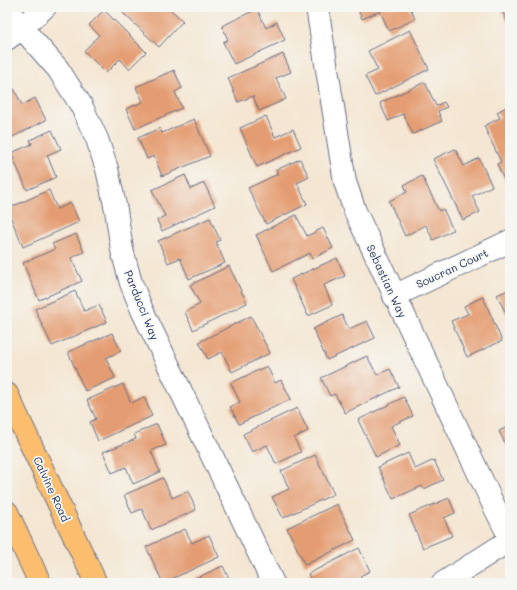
<svg xmlns="http://www.w3.org/2000/svg" width="517" height="590" font-family="Mali,sans-serif">
	<style>
		.building { fill: #e49d72 }
		.lines { fill: none; stroke-linecap: round; stroke-linejoin: round }
		.minor-casing { stroke: #676f87; stroke-width: 24 }
		.major-casing { stroke: #676f87; stroke-width: 24 }
		.minor { stroke: #fff; stroke-width: 22 }
		.major { stroke: #fbbd6e; stroke-width: 22 }
		.labels { text-anchor: middle; dominant-baseline: central; stroke-width: 3.5; stroke-linejoin: round; paint-order: stroke }
		.street-label { font-size: 11px; fill: #1b2f5e; stroke: #f6f6f2 }
	</style>
	<rect width="100%" height="100%" fill="#f6f6f2"/>
	<filter id="ink" filterUnits="userSpaceOnUse"><feTurbulence type="fractalNoise" baseFrequency=".025" numOctaves="2"/><feDisplacementMap in="SourceGraphic" scale="8" xChannelSelector="R" yChannelSelector="G"/><feConvolveMatrix kernelMatrix="1 2 1 2 8 2 1 2 1" color-interpolation-filters="sRGB"/></filter>
	<filter id="wash" filterUnits="userSpaceOnUse"><feTurbulence type="fractalNoise" baseFrequency=".012" numOctaves="4" result="noise"/><feDisplacementMap in="SourceGraphic" scale="16" xChannelSelector="R" yChannelSelector="G"/><feGaussianBlur stdDeviation="0.9" result="paint"/><feColorMatrix in="noise" values="0 0 0 0 0 0 0 0 0 0 0 0 0 0 0 0 0 1.4 0 .05"/><feComposite in="paint" operator="in"/></filter>
	<g filter="url(#wash)">
		<rect width="100%" height="100%" fill="#f4e6d2"/>
		<g id="blocks">
			<g class="building">
				<polygon points="128,7 168,7 183,21 159,47 123,13"/>
				<polygon points="357,7 410,7 415,19 389,31 380,11 362,19"/>
				<polygon points="500,7 510,7 510,24 509,25"/>
				<polygon points="257,9 266,28 277,22 285,40 234,64 223,42 228,40 222,26"/>
				<polygon points="104,10 146,52 129,69 120,59 106,73 84,51 99,35 89,25"/>
				<polygon points="410,30 429,69 375,96 365,76 378,70 368,51"/>
				<polygon points="283,54 291,72 276,78 286,99 259,111 253,96 238,102 228,78"/>
				<polygon points="174,70 182,88 175,92 182,108 135,129 126,109 143,102 136,87"/>
				<polygon points="425,82 436,106 444,102 447,107 438,111 442,121 413,134 403,114 388,121 380,103"/>
				<polygon points="14,89 22,105 35,98 46,120 7,140 7,92"/>
				<polygon points="510,105 510,182 506,184 497,164 501,162 484,126 500,118 497,112"/>
				<polygon points="266,116 275,137 293,129 301,147 257,167 240,128"/>
				<polygon points="194,119 210,156 162,176 154,156 147,159 138,138 160,128 162,133"/>
				<polygon points="52,130 61,149 47,155 56,177 27,190 11,153 32,144 30,140"/>
				<polygon points="455,149 464,166 479,158 492,186 472,196 480,212 463,220 433,159"/>
				<polygon points="300,159 309,177 297,183 307,204 266,224 248,188 278,174 276,170"/>
				<polygon points="185,175 191,189 204,183 215,206 162,231 157,220 165,216 152,190"/>
				<polygon points="422,176 439,211 443,209 453,230 433,240 426,225 405,236 389,201 407,192 404,185"/>
				<polygon points="49,190 57,209 71,203 79,222 23,247 7,209"/>
				<polygon points="296,215 307,236 323,228 333,248 312,259 310,253 273,271 256,235"/>
				<polygon points="210,218 220,240 216,242 225,263 189,279 180,258 168,263 158,241"/>
				<polygon points="76,234 84,252 71,258 82,281 39,300 23,263 55,249 52,244"/>
				<polygon points="337,258 345,276 324,285 332,305 308,316 291,279"/>
				<polygon points="229,266 247,303 193,330 185,312 200,304 190,285"/>
				<polygon points="510,289 510,322 497,295"/>
				<polygon points="75,291 84,311 99,305 107,322 52,346 35,309"/>
				<polygon points="483,297 502,341 467,357 451,321 468,314 464,306"/>
				<polygon points="342,315 349,329 367,321 375,338 327,360 313,329"/>
				<polygon points="251,316 270,353 232,372 222,352 208,359 199,342"/>
				<polygon points="112,333 121,351 106,358 115,378 85,391 68,352"/>
				<polygon points="367,356 377,375 390,369 399,387 345,413 335,394 330,396 321,378"/>
				<polygon points="267,366 275,383 281,380 291,399 239,424 230,407 240,402 231,383"/>
				<polygon points="123,384 131,403 144,397 152,416 98,441 90,422 96,419 87,400"/>
				<polygon points="404,397 413,416 391,426 400,445 376,457 358,420"/>
				<polygon points="297,408 308,431 294,438 301,452 276,464 267,445 252,452 243,434"/>
				<polygon points="157,424 166,445 151,451 160,472 133,484 126,467 112,473 103,452 136,439 134,434"/>
				<polygon points="510,426 510,453 499,431"/>
				<polygon points="408,453 415,469 434,460 443,480 424,489 422,486 393,499 378,467"/>
				<polygon points="315,455 334,494 283,518 272,497 289,489 281,471"/>
				<polygon points="163,478 172,498 188,491 196,510 151,530 142,509 132,513 124,495"/>
				<polygon points="449,498 455,513 444,518 452,536 423,548 409,515"/>
				<polygon points="337,504 355,540 305,565 287,528"/>
				<polygon points="185,529 192,543 209,535 219,557 163,583 146,547"/>
				<polygon points="359,548 370,571 360,576 363,583 313,583 308,574"/>
				<polygon points="223,566 231,583 185,583"/>
			</g>
		</g>
	</g>
	<g filter="url(#ink)">
		<use href="#blocks" fill-opacity="0" stroke="#676f87" stroke-width="1"/>
		<g class="lines">
			<defs>
				<g id="minor">
					<polyline points="7,7 22,28 58,69 81,105 97,139 107,169 116,210 122,250 131,283 142,310 273,583"/>
					<polyline points="317,7 345,182 355,211 494,506 510,538"/>
					<polyline points="7,39 22,28 45,7"/>
					<polyline points="394,296 510,241"/>
					<polyline points="443,583 510,540"/>
				</g>
				<g id="major">
					<polyline points="7,394 96,583"/>
					<polyline points="7,512 40,583"/>
				</g>
			</defs>
			<use href="#minor" class="minor-casing"/>
			<use href="#major" class="major-casing"/>
			<use href="#minor" class="minor"/>
			<use href="#major" class="major"/>
		</g>
	</g>
	<g class="labels">
		<g class="street-label">
			<text transform="translate(452 268) rotate(-25)">Soucran Court</text>
			<text transform="translate(387 281) rotate(65)">Sebastian Way</text>
			<text transform="translate(142 305) rotate(68)">Parducci Way</text>
			<text transform="translate(52 489) rotate(65)">Calvine Road</text>
		</g>
	</g>
	<rect width="517" height="590" fill="none" stroke="#f6f6f2" stroke-width="24"/>
</svg>
